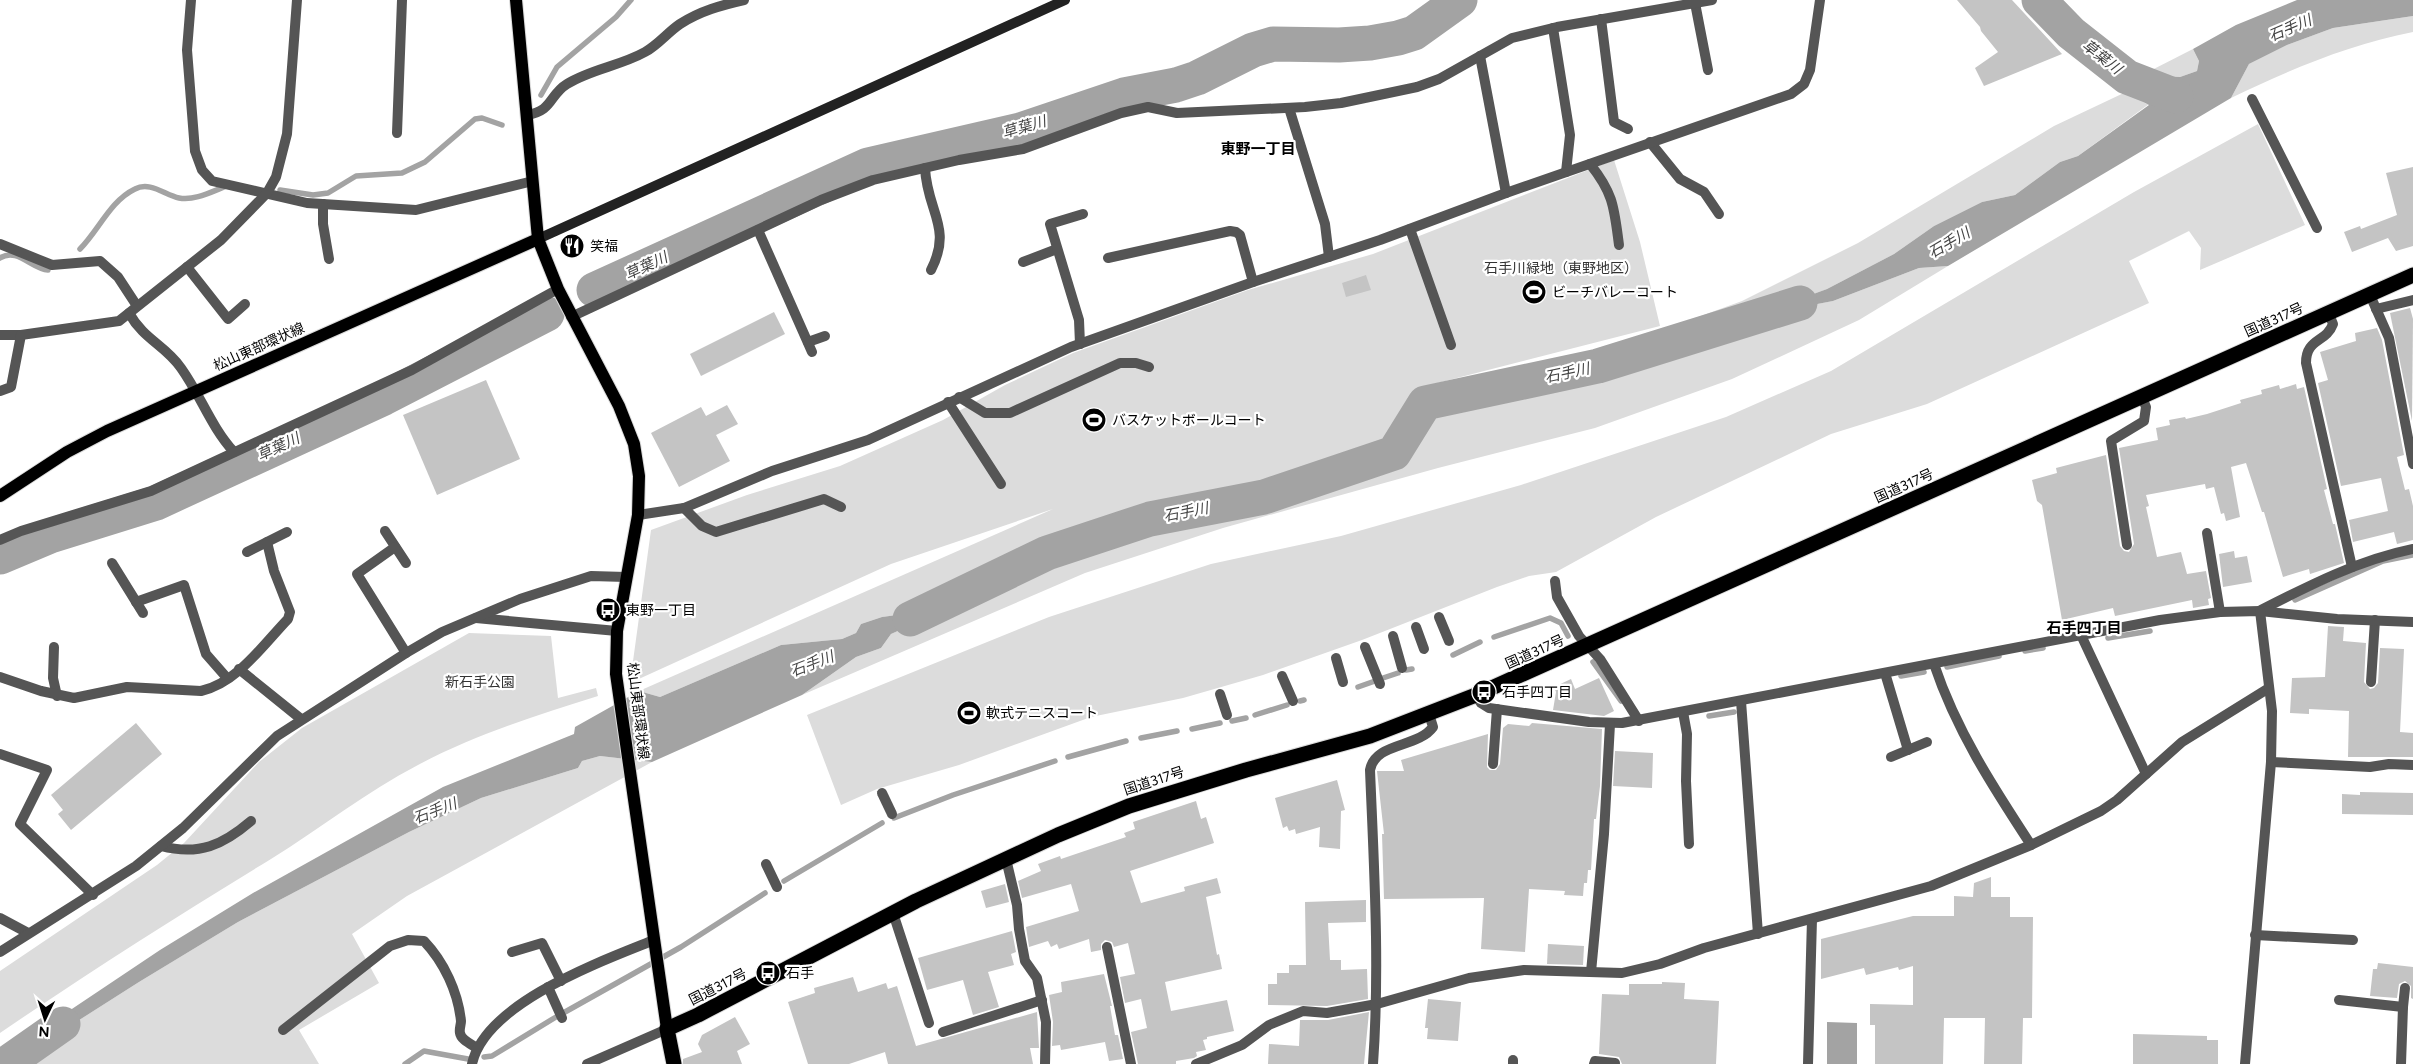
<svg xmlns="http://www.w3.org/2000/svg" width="2413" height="1064" font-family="Figtree,'Noto Sans JP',sans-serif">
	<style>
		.green { fill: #dcdcdc }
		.water { fill: #a3a3a3 }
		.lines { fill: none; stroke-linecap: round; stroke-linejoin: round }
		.stream { stroke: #a3a3a3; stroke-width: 5.5 }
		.river { stroke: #a3a3a3; stroke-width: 35 }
		.building { fill: #c4c4c4 }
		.primary-casing { stroke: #dbdbdb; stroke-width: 14 }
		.highway-casing { stroke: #dbdbdb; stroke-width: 17 }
		.street { stroke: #555; stroke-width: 10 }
		.secondary { stroke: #222; stroke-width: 10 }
		.primary { stroke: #000; stroke-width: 12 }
		.highway { stroke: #000; stroke-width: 15 }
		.labels { text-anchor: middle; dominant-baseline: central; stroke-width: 4.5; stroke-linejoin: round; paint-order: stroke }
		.poi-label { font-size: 14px; fill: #000; stroke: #fff; text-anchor: start }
		.park-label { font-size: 14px; fill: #333; stroke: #fff }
		.street-label { font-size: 14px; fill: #000; stroke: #fff }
		.water-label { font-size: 15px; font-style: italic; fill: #444; stroke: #fff }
		.neighbourhood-label { font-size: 15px; font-weight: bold; fill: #000; stroke: #fff }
	</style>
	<rect width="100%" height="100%" fill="#fff"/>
	<g class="green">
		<path d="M 2413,16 L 2413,32 C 2350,44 2289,70 2231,98 L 2249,64 L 2287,45 L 2333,28 Z"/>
		<polygon points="2193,49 2199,61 2197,71 2180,77 2142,75"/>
		<polygon points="2128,91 2149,104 2078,156 2060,162 2015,195 1982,202 1934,226 1894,254 1827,289 1758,315 1833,301 1919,268 1948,266 1859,320 1732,379 1595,428 1438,468 1223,528 1085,573 802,695 856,657 881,648 891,634 945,610 954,598 904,614 882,617 861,624 856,633 842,639 781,645 660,697 639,691 1053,509 891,564 630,683 651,530 747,495 840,466 943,420 1005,385 1073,353 1248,290 1373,254 1614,160 1640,242 1660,326 1418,388 1599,353 1742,301 1858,243 2054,126"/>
		<polygon points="2258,124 2305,225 2200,270 2201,248 2189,231 2129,261 2149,303 1927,404 1831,434 1656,517 1556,572 1529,576 1497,587 1362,640 1263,675 1183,698 1091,717 959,765 877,789 841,805 807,715 1049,617 1211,564 1341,536 1521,485 1726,417 1831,371 2134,192"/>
		<path d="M 469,633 L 551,636 L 558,698 L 596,688 L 598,696 C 535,716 476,734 418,765 C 366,792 321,828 271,859 C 179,915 89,972 0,1033 L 0,971 L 157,865 L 184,843 L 259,762 L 302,728 Z"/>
		<polygon points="600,756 652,762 407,896 352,934 379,983 299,1030 319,1064 0,1064 0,1062 42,1029 24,1049 51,1038 139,982 238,922 409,832 481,798 578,768 582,761"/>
	</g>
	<g class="water">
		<polygon points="2297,0 2413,0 2413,16 2333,28 2287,45 2249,64 2231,98 1948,266 1919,268 1833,301 1754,316 1827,289 1894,254 1934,226 1982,202 2015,195 2060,162 2078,156 2149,105 2128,91 2142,75 2180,77 2197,71 2199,61 2193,49 2236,25"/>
		<polygon points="954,597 945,610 891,634 881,648 856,657 802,695 652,762 600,756 582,761 578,768 481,798 409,832 238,922 139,982 51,1038 23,1050 42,1029 160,950 253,893 443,787 574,734 575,727 639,691 660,697 781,645 842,639 856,633 861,624 882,617 904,614"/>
		<polygon points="1827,1022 1857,1023 1857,1064 1827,1064"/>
	</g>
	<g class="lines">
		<g class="stream">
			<polyline points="541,95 557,67 616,17 631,0"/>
			<polyline points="280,190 313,195 328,193 356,176 402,173 425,162 475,119 482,118 502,125"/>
			<path d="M 80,249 C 99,230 110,201 135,189 C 150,181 165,195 179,198 C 194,201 211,192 224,187"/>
			<path d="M 0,258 C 17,247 32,269 48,270"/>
			<polyline points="2295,600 2383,561 2413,555"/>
			<polyline points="1494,637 1550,618 1561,623 1568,636"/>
			<polyline points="2108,638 2150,631"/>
			<polyline points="2025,651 2043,648"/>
			<polyline points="1453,655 1480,642"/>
			<polyline points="1593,662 1621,701"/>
			<polyline points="1947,667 1999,656"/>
			<polyline points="1406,670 1412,669"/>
			<polyline points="1901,676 1924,672"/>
			<polyline points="1383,678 1398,673"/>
			<polyline points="1358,687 1375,681"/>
			<polyline points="1300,701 1304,700"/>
			<polyline points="1255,715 1287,705"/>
			<polyline points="1709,716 1734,712"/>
			<polyline points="1232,721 1246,718"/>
			<polyline points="1192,729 1220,723"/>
			<polyline points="1141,738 1177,731"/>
			<polyline points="1068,757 1126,741"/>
			<polyline points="894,818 953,795 1055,761"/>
			<polyline points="784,881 882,823"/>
			<polyline points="565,1012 681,947 765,893"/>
			<polyline points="484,1057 492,1056 556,1017"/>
			<polyline points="405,1064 424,1051 468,1059"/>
		</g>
		<g class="river">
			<polyline points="2039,0 2071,33 2127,77 2176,96"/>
			<polyline points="594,290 868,165 1020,130 1124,95 1176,85 1197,78 1253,50 1273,44 1339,45 1370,43 1398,38 1414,33 1460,0"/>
			<polyline points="0,557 50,536 156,503 384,398 547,314"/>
			<polyline points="910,619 1047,553 1150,519 1264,497 1394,453 1425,403 1598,366 1800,303"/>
			<polyline points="6,1064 63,1024"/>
		</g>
	</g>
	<g class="building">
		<polygon points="1957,0 2012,0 2062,54 1984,86 1975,68 1998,52 1981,31 1980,27"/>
		<polygon points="2413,167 2413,246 2396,251 2388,238 2352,252 2344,232 2360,226 2361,229 2397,215 2386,173"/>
		<polygon points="1366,275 1371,290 1346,297 1342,283"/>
		<polygon points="2410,308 2413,319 2412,421 2390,313"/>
		<polygon points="774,312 785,334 701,376 690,354"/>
		<polygon points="2377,328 2382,340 2404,455 2397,457 2405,490 2409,489 2413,506 2413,540 2397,544 2394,532 2353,542 2349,520 2388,511 2381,478 2341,486 2318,383 2328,380 2320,352 2356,341 2355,333"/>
		<polygon points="486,380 520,459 437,495 403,415"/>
		<polygon points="2296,384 2297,389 2304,387 2327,489 2324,490 2333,524 2335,524 2344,563 2310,574 2309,569 2283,577 2264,512 2262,512 2246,463 2231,467 2240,517 2226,521 2224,513 2221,514 2214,487 2206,489 2205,484 2146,495 2149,506 2146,507 2157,557 2181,552 2187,574 2206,571 2211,598 2208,599 2209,605 2193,608 2192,600 2115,616 2113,608 2062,620 2042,505 2037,501 2032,480 2057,473 2056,468 2106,455 2120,546 2124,551 2129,552 2134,544 2119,448 2158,440 2156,428 2170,425 2169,420 2185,417 2186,419 2207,414 2241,403 2240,400 2262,394 2261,390 2279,385 2280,389"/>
		<polygon points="727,405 738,424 716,435 730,461 679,487 651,433 701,407 706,416"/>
		<polygon points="2234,551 2235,558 2247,556 2252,582 2223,587 2219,554"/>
		<polygon points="2328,626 2344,627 2343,641 2366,643 2364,682 2370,689 2374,688 2378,683 2380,648 2404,649 2400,732 2413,733 2413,757 2348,757 2349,711 2309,709 2309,714 2290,713 2292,678 2325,677"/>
		<polygon points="1599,678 1614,711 1604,716 1553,710 1556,692 1554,687 1571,679 1575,689"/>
		<polygon points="136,723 162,754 71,830 58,814 63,810 51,795"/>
		<polygon points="1532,723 1602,729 1600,786 1596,819 1594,819 1591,870 1588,870 1587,883 1584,883 1583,896 1564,895 1565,891 1529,889 1525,952 1481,949 1484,898 1384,899 1382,834 1384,834 1377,771 1404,771 1401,760 1488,734 1487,767 1490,770 1496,770 1500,764 1503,728 1508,724 1529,726"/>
		<polygon points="1615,751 1653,753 1652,788 1613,786"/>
		<polygon points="1337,780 1345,810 1341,811 1340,849 1319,847 1320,827 1296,834 1295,829 1289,831 1287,826 1283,828 1275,798"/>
		<polygon points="2360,792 2413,793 2413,815 2342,814 2342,794 2360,795"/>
		<polygon points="1196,801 1201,819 1206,817 1214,843 1130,871 1141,903 1185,891 1184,887 1217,878 1221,893 1206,897 1217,955 1219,954 1222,969 1165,982 1171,1011 1227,1000 1234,1031 1207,1037 1207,1039 1203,1040 1206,1050 1196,1052 1197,1056 1194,1058 1176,1061 1176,1064 1138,1064 1131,1032 1147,1028 1141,999 1125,1003 1120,977 1135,974 1128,943 1114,947 1112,942 1105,940 1101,944 1101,950 1091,952 1089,939 1059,949 1057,944 1051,947 1048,941 1029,947 1026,927 1079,911 1071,884 1022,898 1018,881 1041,871 1038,864 1060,856 1061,859 1126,837 1124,833 1135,829 1133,822"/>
		<polygon points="1991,877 1991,897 2010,897 2010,917 2033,917 2032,1018 2023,1018 2022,1064 1984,1064 1985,1018 1944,1018 1943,1064 1875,1064 1875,1025 1870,1025 1870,1004 1913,1005 1913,966 1899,970 1898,967 1866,975 1864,968 1821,979 1821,939 1913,916 1954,916 1954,896 1973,897 1974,883"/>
		<polygon points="1005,884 1009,902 986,908 981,891"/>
		<polygon points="1366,900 1366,922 1328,923 1330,960 1341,960 1341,970 1367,969 1368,999 1327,1006 1268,1005 1268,984 1277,984 1277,973 1289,973 1289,965 1306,965 1305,902"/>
		<polygon points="1012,931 1016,952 1011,954 1014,965 988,972 999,1007 973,1015 963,980 927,990 918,958"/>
		<polygon points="1548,944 1584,946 1583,965 1547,964"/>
		<polygon points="2378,963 2413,967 2413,999 2411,998 2411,986 2405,981 2399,984 2397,998 2370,996 2373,969 2377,969"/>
		<polygon points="1104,974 1112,1006 1110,1006 1115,1035 1118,1035 1123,1059 1109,1061 1105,1042 1061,1050 1060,1045 1052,1046 1053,1022 1049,995 1062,992 1061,982"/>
		<polygon points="853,977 858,992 886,983 888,989 897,986 916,1046 1037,1012 1039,1048 1030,1048 1033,1064 888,1064 885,1052 849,1064 808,1064 788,1002 815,993 814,988"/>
		<polygon points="1662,982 1685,983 1684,999 1719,1001 1716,1064 1622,1064 1619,1057 1599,1054 1602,994 1629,995 1629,984 1662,984"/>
		<polygon points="1428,999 1461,1002 1458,1041 1427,1039 1428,1028 1425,1028"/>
		<polygon points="1369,1012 1364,1064 1268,1064 1269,1044 1299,1046 1300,1020 1328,1020"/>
		<polygon points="735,1017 750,1044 737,1051 742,1064 683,1064 683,1059 702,1052 698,1044 702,1035"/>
		<polygon points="2133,1034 2207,1036 2207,1040 2218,1040 2218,1064 2133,1064"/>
	</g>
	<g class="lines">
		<defs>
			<g id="primary">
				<polyline points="516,0 538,239 558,289 619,406 634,444 639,476 638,515 617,631 616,674 667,1029"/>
				<polyline points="0,496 67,452 107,431 538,239"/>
			</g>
			<polyline id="highway" points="674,1064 667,1029 698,1015 916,901 1058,835 1129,806 1246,770 1370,736 1476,695 2413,275"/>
		</defs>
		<use href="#primary" class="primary-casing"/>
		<use href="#highway" class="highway-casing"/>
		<g class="street">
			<polyline points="191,0 187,50 195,151 202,170 212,181 307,203 416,210 533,181"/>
			<polyline points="1695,3 1708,70"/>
			<polyline points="1601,19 1614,122 1628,129"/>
			<polyline points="1553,28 1570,135 1566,172"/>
			<polyline points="1480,56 1506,193"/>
			<polyline points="2252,99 2317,228"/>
			<polyline points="1289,108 1325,224 1329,257"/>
			<path d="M 527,115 C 553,111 549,95 567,84 C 591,69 620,66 645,52 C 658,45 668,32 680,24 C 700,11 722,5 744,0"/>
			<polyline points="397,133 402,0"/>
			<polyline points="1650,142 1680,179 1704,192 1719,214"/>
			<path d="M 1590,164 C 1614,194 1614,208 1619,245"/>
			<path d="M 925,168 C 927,212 953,227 931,270"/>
			<polyline points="323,204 323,224 329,259"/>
			<polyline points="1410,229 1451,345"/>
			<polyline points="758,230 812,352"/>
			<polyline points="0,244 52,265 100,261 118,277 137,306"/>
			<polyline points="1108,258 1230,231 1236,232 1240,235 1253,282"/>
			<polyline points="1023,262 1057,249"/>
			<polyline points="187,267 228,319 245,304"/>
			<polyline points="2370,295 2389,338 2413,464"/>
			<polyline points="2376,309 2413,300"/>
			<path d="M 129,313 C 144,340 165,345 181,368 C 201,396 211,427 234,452"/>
			<path d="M 2329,314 L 2333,324 C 2326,343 2306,338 2306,363 L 2352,567"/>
			<polyline points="571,317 821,200 873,180 959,160 1023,149 1121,113 1148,107 1177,113 1305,107 1341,103 1417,87 1439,79 1512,38 1557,27 1712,0"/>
			<polyline points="0,335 21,335"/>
			<polyline points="808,342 825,336"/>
			<polyline points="1080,344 1079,320 1050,224 1083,214"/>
			<polyline points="0,391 11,387 21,335 119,321 221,240 267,193 276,177 287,134 297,0"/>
			<polyline points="959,397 985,413 1010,413 1120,363 1136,363 1149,367"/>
			<polyline points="948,402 1001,484"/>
			<polyline points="684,508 702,526 716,532 824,499 841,507"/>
			<polyline points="638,515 684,508 772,471 868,440 1071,347 1253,282 1380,240 1506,193 1791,94 1804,84 1810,70 1820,0"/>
			<polyline points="385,531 406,563"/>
			<polyline points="2207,533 2220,612"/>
			<polyline points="0,540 21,531 151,491 412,370 558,289"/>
			<polyline points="2127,545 2111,441 2144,421 2146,407 2142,397"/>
			<polyline points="395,547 357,574 406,653"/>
			<polyline points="247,552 287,532"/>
			<polyline points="112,563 143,613"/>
			<polyline points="1555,581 1557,597 1579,636 1600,659 1639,721"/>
			<polyline points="136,602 184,585 206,654 227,678"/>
			<path d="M 2261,610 C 2310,585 2359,560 2413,549"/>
			<polyline points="1439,617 1449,641"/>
			<polyline points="476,618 617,631"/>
			<polyline points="1416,627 1424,649"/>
			<polyline points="2081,635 2146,774"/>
			<polyline points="1393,636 1402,668"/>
			<polyline points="54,647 53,678 57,696"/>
			<polyline points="1365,647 1380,684"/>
			<polyline points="1336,658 1343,682"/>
			<path d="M 1934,664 C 1956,730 1993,787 2031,845"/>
			<polyline points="239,669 301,719"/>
			<polyline points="1885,673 1908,750"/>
			<polyline points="1282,676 1293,701"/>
			<path d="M 0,677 L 41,691 L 74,698 L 127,687 L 201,691 C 237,683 263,645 288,619 L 290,612 L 274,571 L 267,542"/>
			<polyline points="2371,682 2375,620"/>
			<polyline points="1220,694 1227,715"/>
			<polyline points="1476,695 1481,703 1489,708 1589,722 1622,723 2160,620 2220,612 2260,611 2337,619 2413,622"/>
			<polyline points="1741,701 1758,934"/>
			<polyline points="1683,712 1687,734 1686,781 1689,844"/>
			<polyline points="0,754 47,770 20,824 93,895"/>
			<polyline points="1891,757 1927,742"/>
			<polyline points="2271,762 2370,767 2389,764 2413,765"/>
			<polyline points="1493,764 1497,709"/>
			<polyline points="882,793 892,814"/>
			<path d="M 161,846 C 199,856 223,845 251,821"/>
			<polyline points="1006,859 1017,905 1019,929 1025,961 1037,978 1046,1022 1045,1064"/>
			<polyline points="766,864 777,887"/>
			<polyline points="893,913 929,1023"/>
			<polyline points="0,918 28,933"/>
			<polyline points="2255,935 2353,940"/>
			<polyline points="1107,947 1131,1064"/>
			<polyline points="0,952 136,866 183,828 277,736 406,653 442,632 520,599 591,576 626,577"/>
			<polyline points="512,952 542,943 561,981"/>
			<polyline points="1591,972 1604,834 1610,724"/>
			<polyline points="548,987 562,1018"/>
			<polyline points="2339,1000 2403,1007 2401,1064"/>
			<polyline points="2403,1007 2405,988"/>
			<path d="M 283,1030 L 390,946 L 408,940 L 424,941 C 444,962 458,992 461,1021 C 461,1025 459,1029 460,1033 C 461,1040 471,1044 477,1048"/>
			<polyline points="943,1032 1042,1000"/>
			<path d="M 472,1064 C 485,1003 602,961 654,940"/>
			<polyline points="587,1064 667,1029"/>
			<polyline points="1196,1064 1242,1045 1269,1025 1303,1011 1327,1013 1377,1004 1469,978 1524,970 1622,973 1660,964 1704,948 1931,886 2031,845 2101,811 2117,800 2182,742 2269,688"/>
			<path d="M 1373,1064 C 1380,966 1374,868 1370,770 C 1375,742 1418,748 1433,727 L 1429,714"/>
			<polyline points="1513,1064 1513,1060"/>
			<polyline points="1594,1064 1595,1061 1615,1063"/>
			<polyline points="1808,1064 1812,919"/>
			<polyline points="2245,1064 2271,762 2272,711 2260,611"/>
		</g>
		<polyline class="secondary" points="538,239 1065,0"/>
		<use href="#primary" class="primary"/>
		<use href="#highway" class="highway"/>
	</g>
	<defs>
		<symbol id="restaurant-disc" viewBox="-11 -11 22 22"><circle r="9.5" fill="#000" stroke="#fff"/><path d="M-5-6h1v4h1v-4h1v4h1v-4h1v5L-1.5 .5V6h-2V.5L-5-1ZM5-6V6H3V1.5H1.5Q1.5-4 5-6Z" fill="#fff"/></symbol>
		<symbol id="stadium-disc" viewBox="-11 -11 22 22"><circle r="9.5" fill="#000" stroke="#fff"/><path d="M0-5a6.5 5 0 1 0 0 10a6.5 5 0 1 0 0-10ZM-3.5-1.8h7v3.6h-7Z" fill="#fff"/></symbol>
		<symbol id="bus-disc" viewBox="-11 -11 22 22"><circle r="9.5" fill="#000" stroke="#fff"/><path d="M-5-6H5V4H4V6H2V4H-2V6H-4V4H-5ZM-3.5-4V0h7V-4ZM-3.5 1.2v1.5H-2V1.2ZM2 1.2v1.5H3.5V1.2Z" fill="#fff"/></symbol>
	</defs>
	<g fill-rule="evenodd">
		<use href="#restaurant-disc" x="558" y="232" width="28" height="28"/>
		<use href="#stadium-disc" x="1520" y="278" width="28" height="28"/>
		<use href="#stadium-disc" x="1080" y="406" width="28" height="28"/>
		<use href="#bus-disc" x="594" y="596" width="28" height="28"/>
		<use href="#bus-disc" x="1470" y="678" width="28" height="28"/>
		<use href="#stadium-disc" x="955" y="699" width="28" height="28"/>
		<use href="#bus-disc" x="754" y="959" width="28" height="28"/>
	</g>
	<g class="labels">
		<g class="poi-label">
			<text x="590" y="246">笑福</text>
			<text x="1552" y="292">ビーチバレーコート</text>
			<text x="1112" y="420">バスケットボールコート</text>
			<text x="626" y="610">東野一丁目</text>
			<text x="1502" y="692">石手四丁目</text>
			<text x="986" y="713">軟式テニスコート</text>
			<text x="786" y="973">石手</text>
		</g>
		<g class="park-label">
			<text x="1561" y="268">石手川緑地（東野地区）</text>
			<text x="480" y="682">新石手公園</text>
		</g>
		<g class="street-label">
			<text transform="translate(2274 320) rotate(-24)">国道317号</text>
			<text transform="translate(259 347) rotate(-24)">松山東部環状線</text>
			<text transform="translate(1904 486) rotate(-24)">国道317号</text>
			<text transform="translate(1535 652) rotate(-24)">国道317号</text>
			<text transform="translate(638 711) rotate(83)">松山東部環状線</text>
			<text transform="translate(1154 781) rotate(-18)">国道317号</text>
			<text transform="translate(718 987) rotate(-27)">国道317号</text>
		</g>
		<g class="water-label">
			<text transform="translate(2290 28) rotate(-23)">石手川</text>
			<text transform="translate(2102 57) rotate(38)">草葉川</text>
			<text transform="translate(1024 127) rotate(-16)">草葉川</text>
			<text transform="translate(1949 243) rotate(-30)">石手川</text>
			<text transform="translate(646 266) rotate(-25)">草葉川</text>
			<text transform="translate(1567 373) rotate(-12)">石手川</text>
			<text transform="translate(278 447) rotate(-25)">草葉川</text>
			<text transform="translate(1186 512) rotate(-11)">石手川</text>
			<text transform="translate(812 664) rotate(-21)">石手川</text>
			<text transform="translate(435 811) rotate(-21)">石手川</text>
		</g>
		<g class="neighbourhood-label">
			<text x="1258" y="149">東野一丁目</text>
			<text x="2084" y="628">石手四丁目</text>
		</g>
	</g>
	<g transform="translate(45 1019) rotate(184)" stroke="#ffffff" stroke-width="4" paint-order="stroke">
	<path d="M0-4L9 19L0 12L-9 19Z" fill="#000000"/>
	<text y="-8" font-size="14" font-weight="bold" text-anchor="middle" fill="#000000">N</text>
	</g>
</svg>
